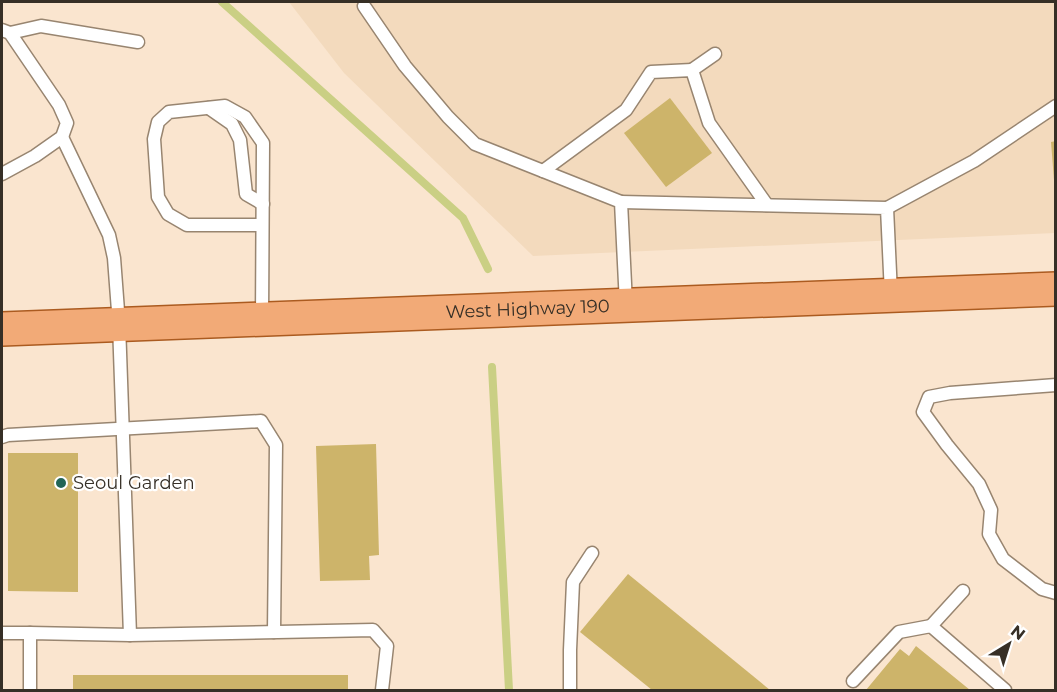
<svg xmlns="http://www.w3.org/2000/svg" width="1057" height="692" font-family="Montserrat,sans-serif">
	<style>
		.built { fill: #f3dabd }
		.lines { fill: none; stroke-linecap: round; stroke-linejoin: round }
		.stream { stroke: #cacf84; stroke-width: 8 }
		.building { fill: #cdb46a }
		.lane-casing { stroke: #988570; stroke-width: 15 }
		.primary-casing { stroke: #ab5b20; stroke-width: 36 }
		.lane { stroke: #fff; stroke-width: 12 }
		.primary { stroke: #f2aa77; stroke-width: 33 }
		.poi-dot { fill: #226556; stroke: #fff; stroke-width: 2 }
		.labels { text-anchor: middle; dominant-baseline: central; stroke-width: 4.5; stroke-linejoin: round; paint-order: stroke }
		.street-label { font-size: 18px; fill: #362f26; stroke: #fff }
		.poi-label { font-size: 18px; fill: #362f26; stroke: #fff; text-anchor: start }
	</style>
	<rect width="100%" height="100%" fill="#fae5cf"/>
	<polygon class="built" points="289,2 1055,2 1055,233 533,256 344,73"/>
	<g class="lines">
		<g class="stream">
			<polyline points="222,2 463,218 488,269"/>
			<polyline points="492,367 509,690"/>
		</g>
	</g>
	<g class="building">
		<polygon points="670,98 712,153 666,187 624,133"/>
		<polygon points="1056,141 1056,180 1054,180 1051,142"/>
		<polygon points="376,444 379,555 369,556 370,580 320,581 316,446"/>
		<polygon points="8,453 78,453 78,592 8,591"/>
		<polygon points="628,574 770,690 652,690 580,632"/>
		<polygon points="916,646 970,690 866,690 900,649 909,656"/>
		<rect x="73" y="675" width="275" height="15"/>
	</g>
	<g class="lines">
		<defs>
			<g id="lane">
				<polyline points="364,6 405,66 448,117 475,144 621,202 626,304"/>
				<polyline points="2,30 10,33 59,105 67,123 62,137 35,156 2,174"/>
				<polyline points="10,33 41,26 138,42"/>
				<polyline points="692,70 715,54"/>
				<polyline points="209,108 232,124 240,140 246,194 263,204"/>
				<polyline points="62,137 109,235 114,258 119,324 130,635"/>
				<polyline points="543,171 626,110 651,72 692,70 709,123 767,205"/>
				<polyline points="621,202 887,208 891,294"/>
				<polyline points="887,208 974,161 1056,106"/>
				<polyline points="262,319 263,143 245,117 225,106 169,112 158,122 154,139 158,197 168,214 187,225 262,225"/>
				<polyline points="1056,385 950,393 929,397 923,412 947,445 979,484 991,510 989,534 1003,559 1042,589 1056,593"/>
				<polyline points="2,437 8,435 261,421 276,445 274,632"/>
				<polyline points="931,626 963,591"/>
				<polyline points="2,633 30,633"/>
				<polyline points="853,681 899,632 931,626 1005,690"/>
				<polyline points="30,690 30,633 130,635 373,630 387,646 382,690"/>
				<polyline points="570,690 570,650 573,582 592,553"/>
			</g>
			<g id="primary">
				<path id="s1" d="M 2,329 L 1056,289"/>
			</g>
		</defs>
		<use href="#lane" class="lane-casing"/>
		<use href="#primary" class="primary-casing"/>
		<use href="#lane" class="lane"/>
		<use href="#primary" class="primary"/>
	</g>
	<circle class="poi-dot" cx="61" cy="483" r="6"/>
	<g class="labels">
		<g class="street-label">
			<text stroke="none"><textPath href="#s1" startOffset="526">West Highway 190</textPath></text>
		</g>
		<g class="poi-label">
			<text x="73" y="483">Seoul Garden</text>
		</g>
	</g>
	<rect width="1057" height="692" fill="none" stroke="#362f26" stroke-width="6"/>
	<g transform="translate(1009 644) rotate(38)" stroke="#ffffff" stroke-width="4.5" paint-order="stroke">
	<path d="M0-4.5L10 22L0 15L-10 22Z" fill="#362f26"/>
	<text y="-9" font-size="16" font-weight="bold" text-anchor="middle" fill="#362f26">N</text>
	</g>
</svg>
